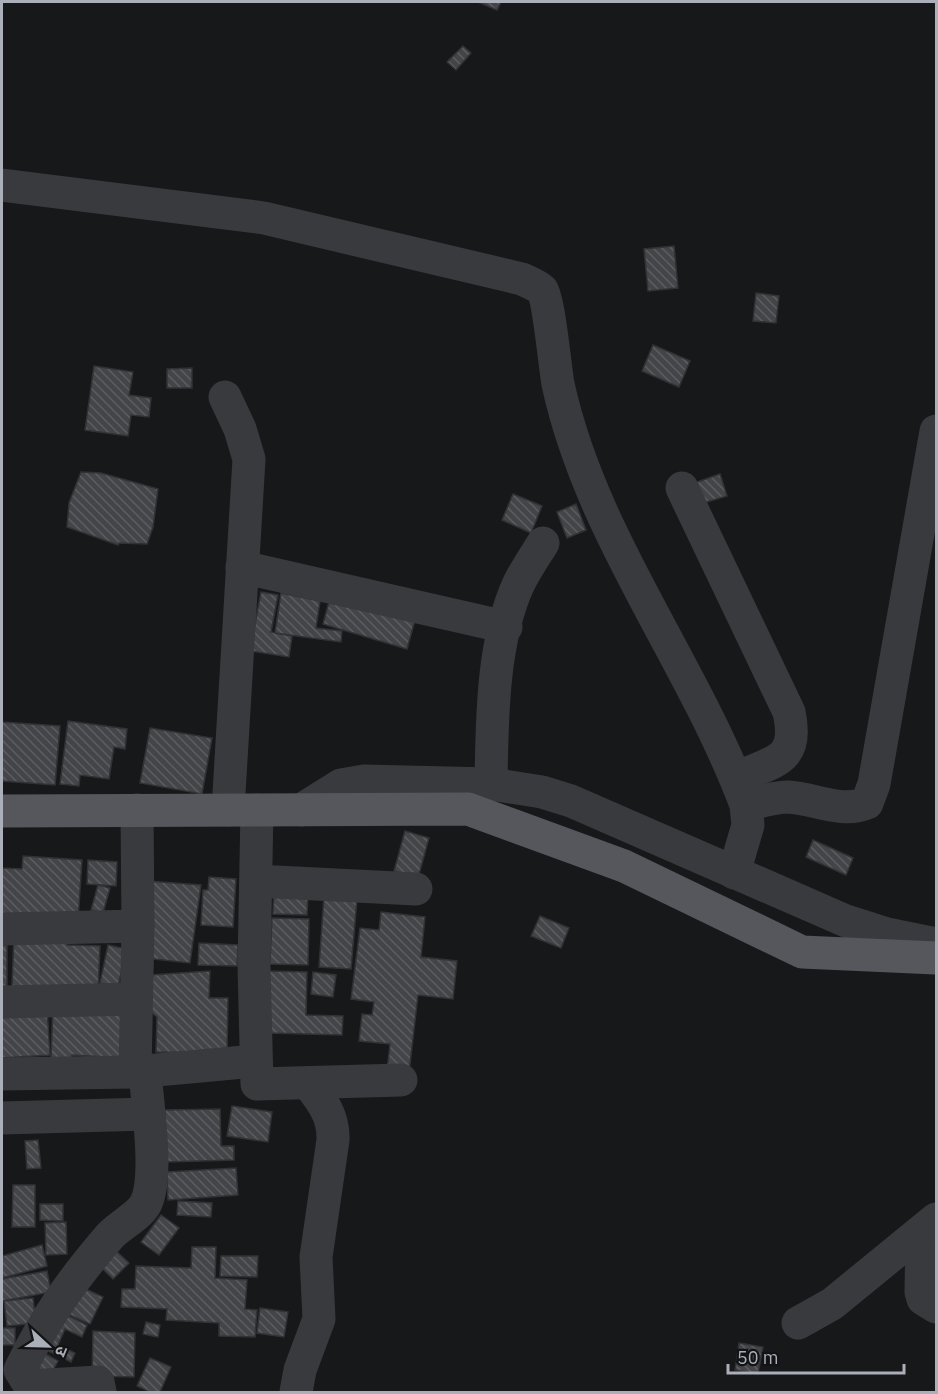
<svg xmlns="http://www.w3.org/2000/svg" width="938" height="1394" font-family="'IBM Plex Sans','Noto Sans Devanagari',sans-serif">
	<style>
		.building { fill: url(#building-back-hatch); stroke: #323235; stroke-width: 1.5 }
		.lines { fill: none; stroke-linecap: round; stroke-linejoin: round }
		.minor { stroke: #393a3e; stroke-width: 33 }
		.major { stroke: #55575d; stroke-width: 33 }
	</style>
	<defs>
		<pattern id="building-back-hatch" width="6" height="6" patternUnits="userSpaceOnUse" patternTransform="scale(1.5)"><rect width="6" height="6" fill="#444549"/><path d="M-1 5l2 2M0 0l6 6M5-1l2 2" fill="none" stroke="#5c5d61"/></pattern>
	</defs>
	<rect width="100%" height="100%" fill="#171819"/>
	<g class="building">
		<polygon points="478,2 501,2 497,10"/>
		<polygon points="463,46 471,53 456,70 447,62"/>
		<polygon points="674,246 678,288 648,291 644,249"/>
		<polygon points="756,293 779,296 776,323 753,321"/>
		<polygon points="653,345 690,361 679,387 642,371"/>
		<polygon points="94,366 133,372 129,395 151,398 149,417 131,415 128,436 85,430"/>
		<polygon points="192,368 192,388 167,388 167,369"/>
		<polygon points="81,472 101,473 158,489 153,527 147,544 119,543 118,545 67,527 69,503"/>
		<polygon points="720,474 727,496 703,503 697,482"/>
		<polygon points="513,494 542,506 531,533 502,520"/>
		<polygon points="576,504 586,530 567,538 557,512"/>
		<polygon points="261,592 278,595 271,632 292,636 289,657 250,651"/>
		<polygon points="281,593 320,601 316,628 342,631 341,642 275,633"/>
		<polygon points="330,598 415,620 407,649 323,624"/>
		<polygon points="68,721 127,729 125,749 114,747 109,779 80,775 79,786 60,784"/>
		<polygon points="2,722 60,726 55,785 2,781"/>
		<polygon points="150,728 212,738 202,794 140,783"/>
		<polygon points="405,831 429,838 418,878 394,871"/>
		<polygon points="813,840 853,858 846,875 806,857"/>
		<polygon points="23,856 82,860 78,921 2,916 2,868 22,869"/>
		<polygon points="88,860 117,862 116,886 87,884"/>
		<polygon points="209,877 236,879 233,927 201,925 203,890 208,890"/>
		<polygon points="147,881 201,885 190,963 145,958"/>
		<polygon points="98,885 110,888 103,913 91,910"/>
		<polygon points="274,894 308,895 307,915 273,914"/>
		<polygon points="324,896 357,899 351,969 319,967"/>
		<polygon points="381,912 425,917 421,957 457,961 453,999 418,995 409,1073 387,1071 390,1044 359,1041 362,1014 372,1015 374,1002 351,999 360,928 379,930"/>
		<polygon points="540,916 569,928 561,948 531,936"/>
		<polygon points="272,918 309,919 308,965 270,964"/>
		<polygon points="14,933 67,934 67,945 100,946 98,992 12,987"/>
		<polygon points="199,943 238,945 237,966 198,965"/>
		<polygon points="2,945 7,945 7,989 2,990"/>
		<polygon points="108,945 126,949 118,987 100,983"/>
		<polygon points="210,971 209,998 228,998 227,1053 156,1052 157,1017 148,1009 150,975"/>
		<polygon points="268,971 307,972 306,1015 343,1016 342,1035 268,1033"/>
		<polygon points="313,972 336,975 333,997 311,994"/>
		<polygon points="53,1005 127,1008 124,1058 72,1055 72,1060 51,1059"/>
		<polygon points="47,1007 50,1055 2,1058 2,1010"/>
		<polygon points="232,1106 272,1112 268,1142 227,1136"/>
		<polygon points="220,1109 221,1146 234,1146 234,1160 166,1162 165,1110"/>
		<polygon points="38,1140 41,1168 27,1169 25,1141"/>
		<polygon points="236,1168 238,1195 168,1200 167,1172"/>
		<polygon points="13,1185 35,1185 35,1227 12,1227"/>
		<polygon points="178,1201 212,1203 211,1217 177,1215"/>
		<polygon points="40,1204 63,1204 63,1221 40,1220"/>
		<polygon points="161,1215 179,1228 159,1255 141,1242"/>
		<polygon points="66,1222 67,1254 46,1255 45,1223"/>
		<polygon points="42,1245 47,1266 2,1278 2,1256"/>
		<polygon points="192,1247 216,1247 215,1278 247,1280 245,1309 257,1310 255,1337 219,1336 219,1323 166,1320 167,1309 121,1307 122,1289 135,1289 136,1266 191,1268"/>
		<polygon points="116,1251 129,1263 113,1279 101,1267"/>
		<polygon points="221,1256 258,1256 257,1277 220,1276"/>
		<polygon points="47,1271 51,1292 2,1301 2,1279"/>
		<polygon points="77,1285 103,1297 90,1324 65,1313"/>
		<polygon points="33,1298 36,1323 7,1326 4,1301"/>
		<polygon points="260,1308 288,1312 284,1337 257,1333"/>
		<polygon points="61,1312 87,1325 82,1337 65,1329 58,1345 75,1353 71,1362 44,1349"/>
		<polygon points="146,1322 160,1325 158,1337 143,1334"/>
		<rect x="2" y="1328" width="13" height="17"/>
		<polygon points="93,1331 135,1333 134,1377 92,1376"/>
		<polygon points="739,1343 763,1347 758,1374 735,1370"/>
		<polygon points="37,1349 58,1361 49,1377 28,1365"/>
		<polygon points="150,1358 171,1367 160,1392 150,1392 137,1386"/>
	</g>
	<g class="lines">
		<g class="minor">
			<path d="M 2,185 L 264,218 L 522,279 C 528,282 537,285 542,290 C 549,300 555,367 558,384 C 591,536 692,661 746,805 L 748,825 L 734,873"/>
			<polyline points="225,397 240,429 249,459 228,810"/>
			<path d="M 682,488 L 789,712 C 800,762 773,761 736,778"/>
			<polyline points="242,567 506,627"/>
			<path d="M 491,784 C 492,721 492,641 519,583 C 526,569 535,556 543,543"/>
			<path d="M 746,805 C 760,802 774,797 788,797 C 813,798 842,814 867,803 L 874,784 L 936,431"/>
			<polyline points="257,810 254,966 257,1084 401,1080"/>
			<polyline points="301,810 341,785 364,781 491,784 542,792 571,801 846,921 887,934 936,944"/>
			<polyline points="256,881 416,889"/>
			<polyline points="2,929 138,926 137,810"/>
			<polyline points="2,1002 136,999"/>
			<polyline points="135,1072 138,926"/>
			<polyline points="2,1074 135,1072 255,1061"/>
			<polyline points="2,1118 148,1114"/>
			<polyline points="922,1232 921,1292 923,1299 936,1307"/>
			<polyline points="798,1323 832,1304 936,1219"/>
			<path d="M 100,1392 L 98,1382 L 30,1386 L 20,1370 C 45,1318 72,1280 109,1237 C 118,1226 140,1216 146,1203 C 159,1175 147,1103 145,1071"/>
			<path d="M 296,1392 L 300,1370 L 319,1319 L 316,1257 L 333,1140 C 334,1116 322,1101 308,1083"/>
		</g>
		<polyline class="major" points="2,811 468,809 624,866 802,952 936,958"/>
	</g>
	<rect width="938" height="1394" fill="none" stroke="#aaafb9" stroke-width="6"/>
	<g transform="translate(48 1346) rotate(112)" stroke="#121314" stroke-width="4.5" paint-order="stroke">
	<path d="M0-4.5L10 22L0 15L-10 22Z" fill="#aaafb9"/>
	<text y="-9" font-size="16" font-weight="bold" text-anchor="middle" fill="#aaafb9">उ</text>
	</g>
	<path d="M728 1364v9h176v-9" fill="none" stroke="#aaafb9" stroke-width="3"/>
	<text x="737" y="1364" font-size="18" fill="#aaafb9" stroke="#121314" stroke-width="4.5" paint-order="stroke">50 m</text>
</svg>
